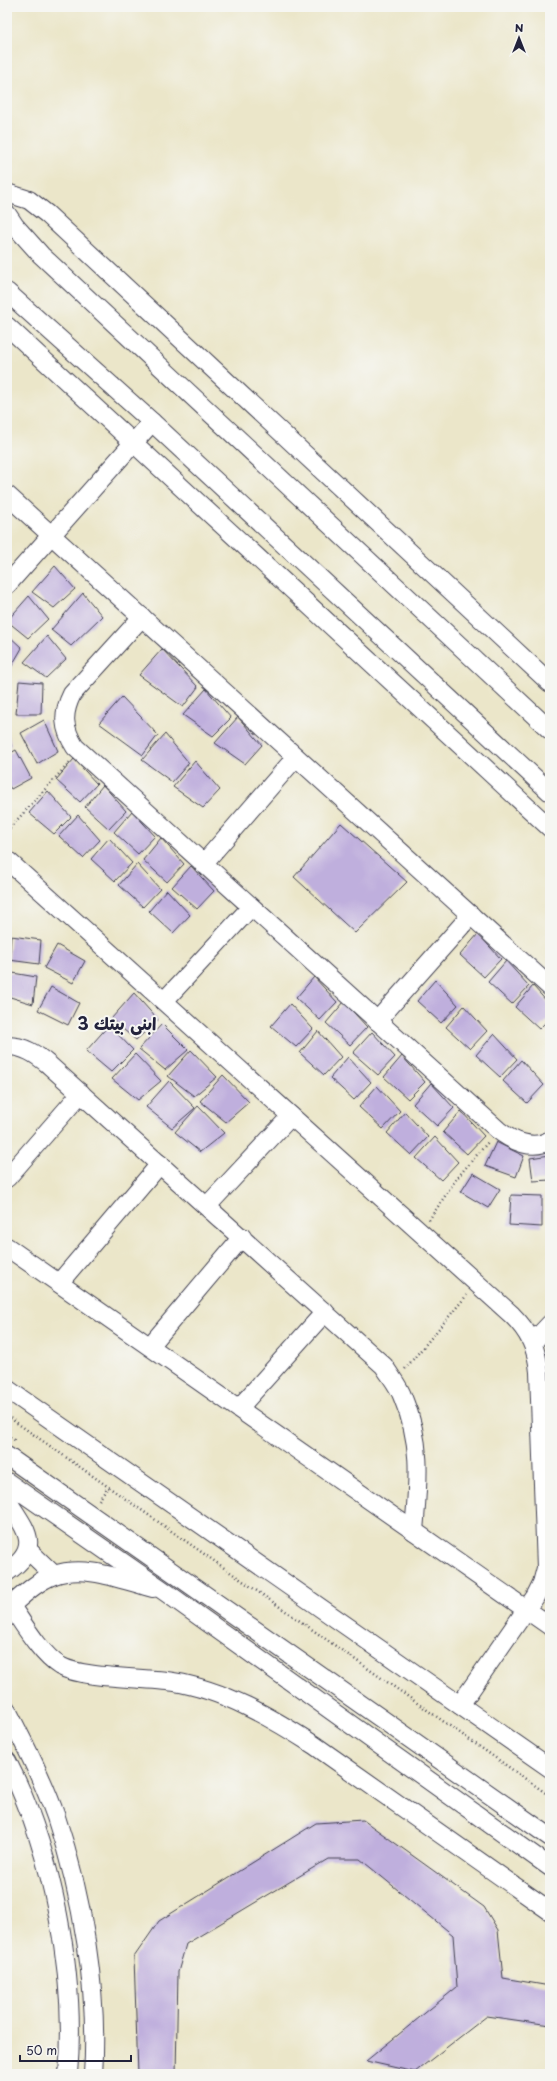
<svg xmlns="http://www.w3.org/2000/svg" width="557" height="2081" font-family="'Playpen Sans','Playpen Sans Arabic',sans-serif">
	<style>
		.building { fill: #bfafdd }
		.lines { fill: none; stroke-linecap: round; stroke-linejoin: round }
		.minor-casing { stroke: #403f50; stroke-width: 20 }
		.path { stroke: #403f50; stroke-width: 2.5; stroke-dasharray: 1 3; stroke-linecap: butt }
		.minor { stroke: #fff; stroke-width: 18 }
		.labels { text-anchor: middle; dominant-baseline: central; stroke-width: 4; stroke-linejoin: round; paint-order: stroke }
		.district-label { font-size: 17px; font-weight: bold; fill: #22223b; stroke: #f6f6f2 }
	</style>
	<rect width="100%" height="100%" fill="#f6f6f2"/>
	<filter id="ink" filterUnits="userSpaceOnUse"><feTurbulence type="fractalNoise" baseFrequency=".025" numOctaves="2"/><feDisplacementMap in="SourceGraphic" scale="8" xChannelSelector="R" yChannelSelector="G"/><feConvolveMatrix kernelMatrix="1 2 1 2 8 2 1 2 1" color-interpolation-filters="sRGB"/></filter>
	<filter id="wash" filterUnits="userSpaceOnUse"><feTurbulence type="fractalNoise" baseFrequency=".012" numOctaves="4" result="noise"/><feDisplacementMap in="SourceGraphic" scale="16" xChannelSelector="R" yChannelSelector="G"/><feGaussianBlur stdDeviation="0.9" result="paint"/><feColorMatrix in="noise" values="0 0 0 0 0 0 0 0 0 0 0 0 0 0 0 0 0 1.4 0 .05"/><feComposite in="paint" operator="in"/></filter>
	<g filter="url(#wash)">
		<rect width="100%" height="100%" fill="#ebe6c9"/>
		<g id="blocks">
			<g class="building">
				<polygon points="55,566 75,589 54,608 32,592"/>
				<polygon points="83,593 102,616 71,646 51,630"/>
				<polygon points="29,596 48,619 28,638 7,621"/>
				<polygon points="7,634 22,648 7,674"/>
				<polygon points="47,636 66,659 46,678 24,662"/>
				<polygon points="162,649 198,687 183,707 139,675"/>
				<polygon points="19,681 42,683 41,714 16,714"/>
				<polygon points="206,689 231,718 213,736 183,715"/>
				<polygon points="122,697 158,735 143,755 99,723"/>
				<polygon points="238,717 262,745 245,764 215,743"/>
				<polygon points="44,720 58,751 37,764 21,733"/>
				<polygon points="7,728 11,746 7,746"/>
				<polygon points="165,734 189,763 172,782 142,760"/>
				<polygon points="16,750 31,778 11,789 7,783 7,755"/>
				<polygon points="74,759 97,784 80,802 56,780"/>
				<polygon points="195,761 220,790 203,808 173,787"/>
				<polygon points="103,785 126,811 109,829 85,807"/>
				<polygon points="48,791 71,817 54,834 29,813"/>
				<polygon points="132,811 155,836 138,854 114,832"/>
				<polygon points="78,815 100,840 83,858 59,836"/>
				<polygon points="341,823 407,882 355,933 294,877"/>
				<polygon points="109,838 132,863 115,881 91,859"/>
				<polygon points="161,838 184,864 167,882 143,860"/>
				<polygon points="137,864 160,889 143,907 119,885"/>
				<polygon points="191,866 214,891 197,909 172,887"/>
				<polygon points="167,890 190,915 173,933 149,911"/>
				<polygon points="478,934 501,959 484,977 460,955"/>
				<polygon points="11,936 41,940 39,964 9,960"/>
				<polygon points="57,945 85,961 73,983 44,968"/>
				<polygon points="506,961 529,986 512,1004 488,982"/>
				<polygon points="7,972 36,977 33,1004 7,996"/>
				<polygon points="314,977 337,1002 320,1020 296,998"/>
				<polygon points="435,980 458,1005 441,1023 417,1001"/>
				<polygon points="533,986 550,1005 550,1018 539,1029 515,1007"/>
				<polygon points="51,987 79,1003 68,1025 38,1010"/>
				<polygon points="134,993 158,1020 136,1040 111,1019"/>
				<polygon points="344,1002 367,1027 350,1045 326,1023"/>
				<polygon points="290,1004 313,1029 296,1047 271,1026"/>
				<polygon points="464,1006 487,1031 470,1049 446,1027"/>
				<polygon points="162,1024 188,1050 165,1070 139,1049"/>
				<polygon points="109,1025 133,1050 111,1072 86,1051"/>
				<polygon points="318,1031 341,1057 324,1075 300,1053"/>
				<polygon points="372,1032 395,1057 378,1075 353,1053"/>
				<polygon points="494,1034 517,1059 500,1077 476,1055"/>
				<polygon points="191,1050 217,1077 194,1096 168,1076"/>
				<polygon points="135,1054 161,1081 138,1100 112,1079"/>
				<polygon points="402,1056 425,1082 408,1099 384,1077"/>
				<polygon points="348,1057 371,1082 354,1100 330,1078"/>
				<polygon points="521,1060 544,1085 527,1103 503,1081"/>
				<polygon points="223,1075 249,1102 226,1122 200,1101"/>
				<polygon points="169,1081 195,1108 172,1128 146,1107"/>
				<polygon points="431,1083 454,1108 437,1126 413,1104"/>
				<polygon points="377,1086 400,1111 383,1129 359,1107"/>
				<polygon points="198,1106 224,1133 200,1152 175,1132"/>
				<polygon points="461,1111 484,1136 467,1154 443,1132"/>
				<polygon points="405,1112 428,1137 411,1155 387,1133"/>
				<polygon points="435,1137 458,1162 441,1180 416,1158"/>
				<polygon points="496,1142 524,1156 516,1177 485,1166"/>
				<polygon points="550,1155 550,1180 533,1181 530,1158"/>
				<polygon points="473,1173 500,1189 488,1208 461,1192"/>
				<polygon points="511,1195 542,1196 542,1227 509,1225"/>
				<polygon points="363,1820 484,1907 498,1930 503,1978 550,1986 550,2025 487,2016 415,2072 366,2061 457,1987 453,1935 360,1859 328,1859 186,1944 178,1972 176,2074 138,2074 134,1957 159,1921 316,1823"/>
			</g>
		</g>
	</g>
	<g filter="url(#ink)">
		<use href="#blocks" fill-opacity="0" stroke="#403f50" stroke-width="1"/>
		<g class="lines">
			<defs>
				<g id="minor">
					<polyline points="7,193 29,200 47,214 550,683"/>
					<polyline points="7,214 15,226 41,255 550,730"/>
					<polyline points="7,292 152,422 550,792"/>
					<polyline points="7,326 550,828"/>
					<polyline points="7,495 550,987"/>
					<polyline points="7,585 152,422"/>
					<path d="M 142,617 L 72,694 C 62,714 63,728 75,747 L 498,1130 C 512,1141 533,1151 550,1140"/>
					<path d="M 7,860 L 512,1315 C 529,1332 537,1348 539,1372 L 546,1568 L 542,1583 L 535,1597 L 460,1705"/>
					<polyline points="203,864 296,757"/>
					<polyline points="164,1001 251,907"/>
					<polyline points="377,1021 471,915"/>
					<path d="M 7,1046 C 24,1046 36,1054 49,1065 L 384,1366 C 390,1376 399,1386 403,1398 C 423,1445 418,1482 414,1531"/>
					<polyline points="7,1178 81,1093"/>
					<polyline points="207,1206 291,1116"/>
					<polyline points="7,1247 550,1626"/>
					<polyline points="59,1283 160,1164"/>
					<polyline points="533,1342 550,1324"/>
					<polyline points="150,1346 242,1237"/>
					<polyline points="7,1389 550,1768"/>
					<polyline points="239,1408 325,1312"/>
					<polyline points="7,1456 550,1837"/>
					<polyline points="7,1482 164,1591 550,1867"/>
					<path d="M 7,1500 C 25,1529 44,1547 7,1572"/>
					<polyline points="28,1550 54,1575"/>
					<path d="M 7,1600 C 21,1620 40,1654 60,1666 C 83,1679 145,1677 174,1682 C 224,1690 272,1718 314,1745 L 550,1911"/>
					<path d="M 7,1609 C 21,1597 37,1581 54,1575 C 86,1564 122,1580 153,1588"/>
					<path d="M 7,1710 C 25,1745 43,1780 56,1817 C 82,1894 99,1993 93,2074"/>
					<path d="M 7,1761 C 52,1849 77,1976 68,2074"/>
				</g>
			</defs>
			<use href="#minor" class="minor-casing"/>
			<g class="path">
				<polyline points="7,831 70,762"/>
				<polyline points="429,1220 457,1178 489,1141"/>
				<polyline points="405,1369 467,1295"/>
				<polyline points="7,1416 550,1796"/>
				<polyline points="7,1435 16,1441"/>
				<polyline points="99,1500 108,1487"/>
			</g>
			<use href="#minor" class="minor"/>
		</g>
	</g>
	<g class="labels">
		<g class="district-label">
			<text x="117" y="1023">ابنى بيتك 3</text>
		</g>
	</g>
	<rect width="557" height="2081" fill="none" stroke="#f6f6f2" stroke-width="24"/>
	<g transform="translate(519 38)" stroke="#f6f6f2" stroke-width="3" paint-order="stroke">
	<path d="M0-3L7 15L0 10L-7 15Z" fill="#22223b"/>
	<text y="-6" font-size="11" font-weight="bold" text-anchor="middle" fill="#22223b">N</text>
	</g>
	<path d="M20 2055v6h111v-6" fill="none" stroke="#22223b" stroke-width="2"/>
	<text x="26" y="2055" font-size="12" fill="#22223b" stroke="#f6f6f2" stroke-width="3" paint-order="stroke">50 m</text>
</svg>
